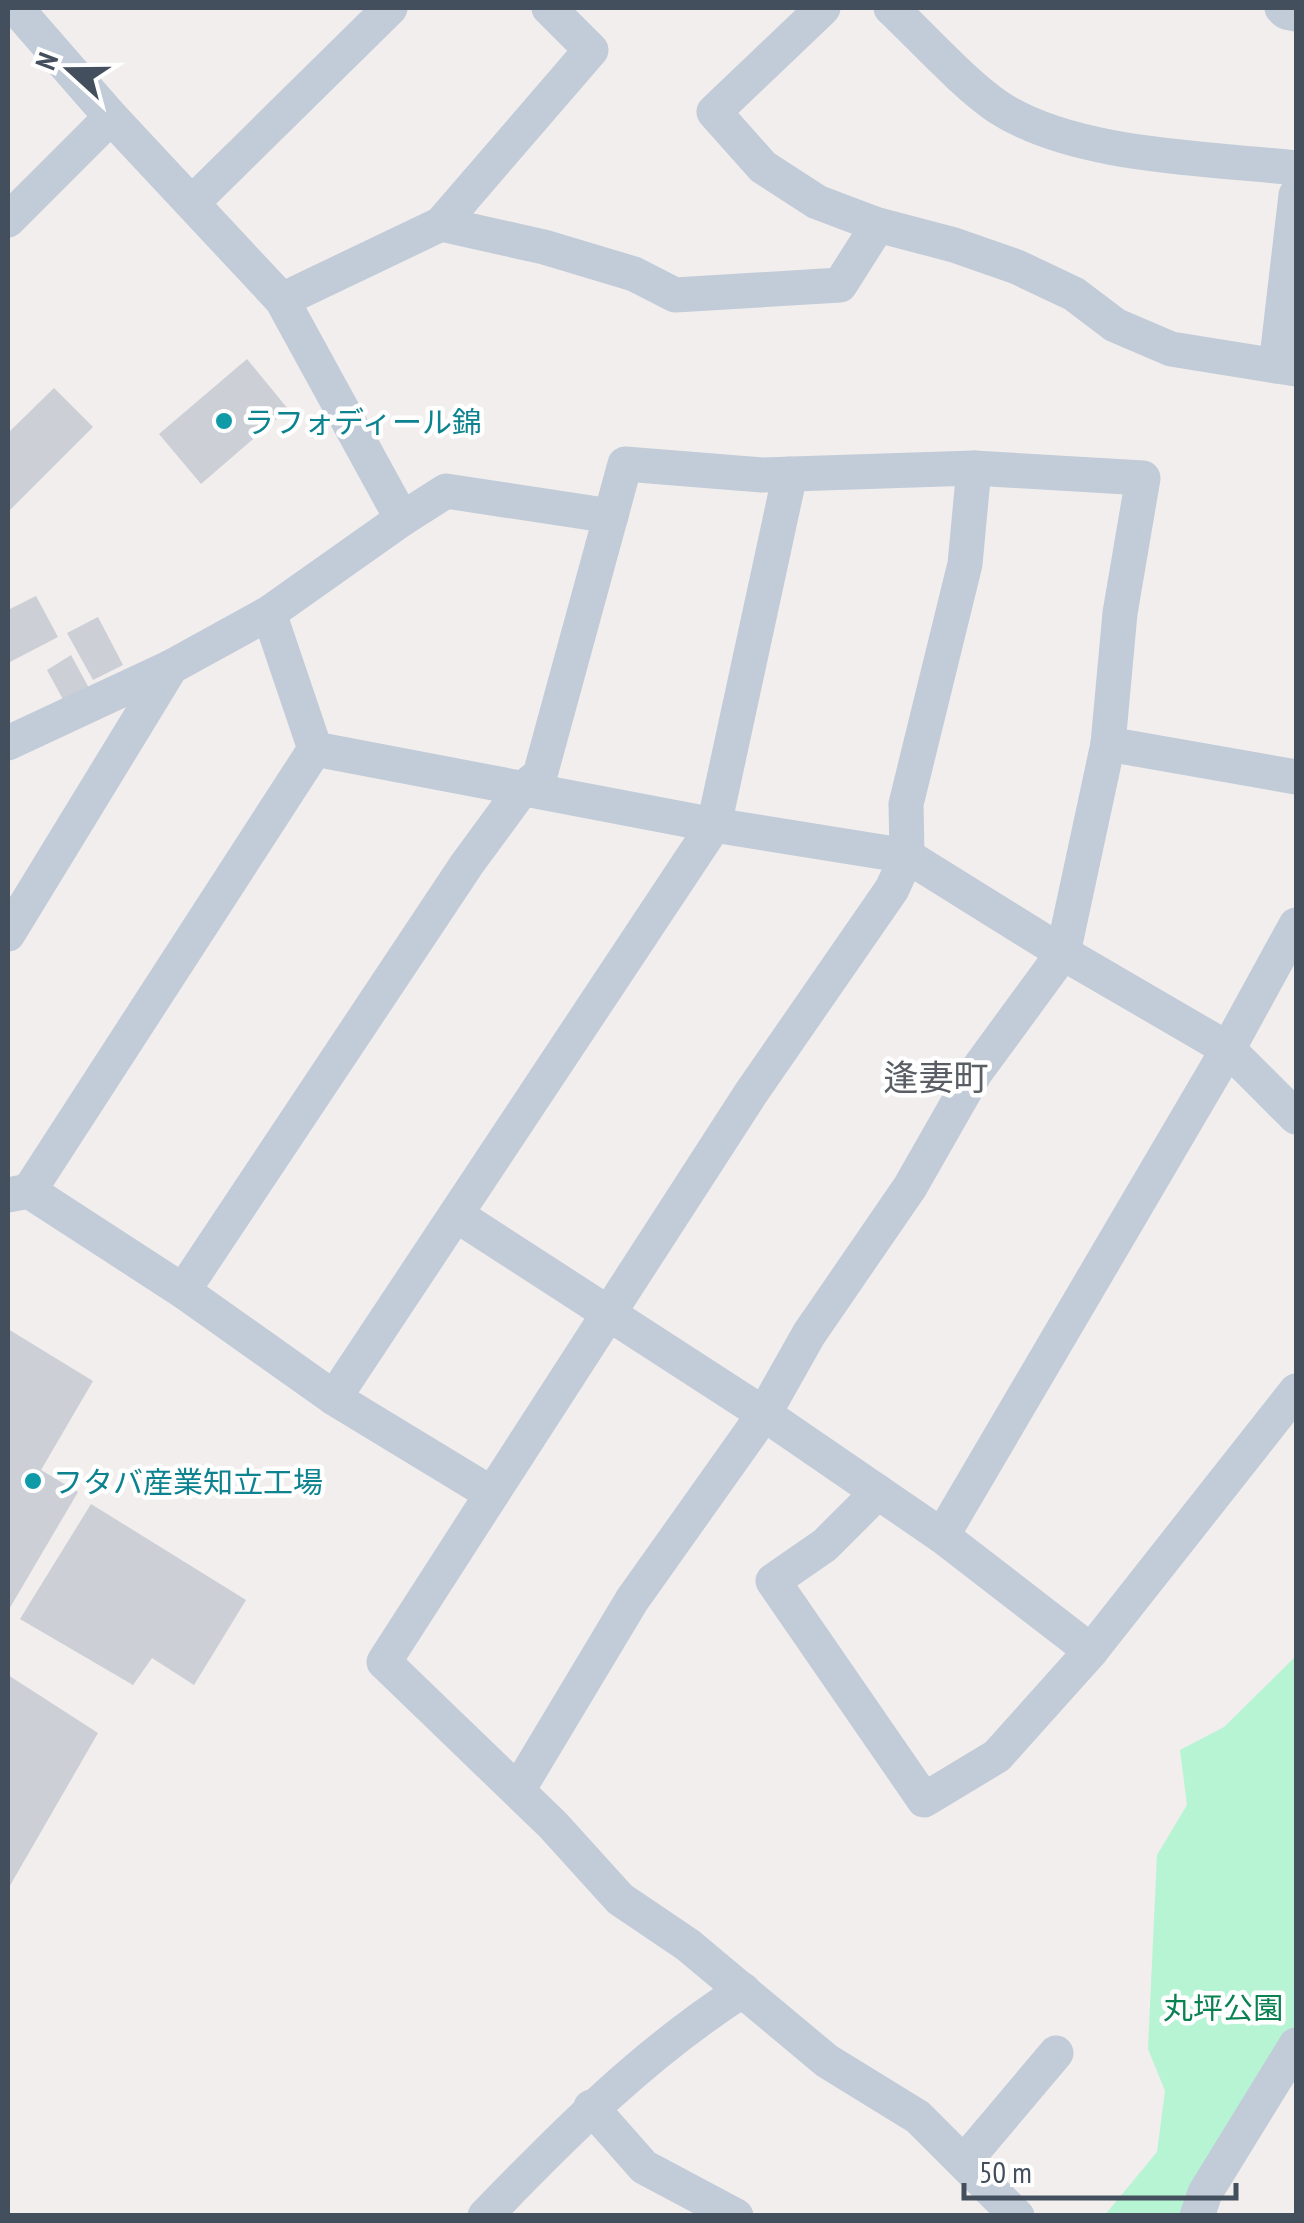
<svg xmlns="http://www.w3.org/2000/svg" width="1304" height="2223" font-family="'PT Sans Narrow','Noto Sans JP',sans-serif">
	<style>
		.green { fill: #b6f4d4 }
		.building { fill: #cccfd6 }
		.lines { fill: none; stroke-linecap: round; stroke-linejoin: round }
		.minor { stroke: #c2cbd8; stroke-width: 35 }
		.culture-dot { fill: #0f9aa8; stroke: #fff; stroke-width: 4 }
		.labels { text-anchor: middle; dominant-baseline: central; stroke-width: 9; stroke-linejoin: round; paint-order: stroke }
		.culture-label { font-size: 30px; fill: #0d838f; stroke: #fff; text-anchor: start }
		.park-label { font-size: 30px; fill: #0b8252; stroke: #fff }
		.quarter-label { font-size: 35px; fill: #595d64; stroke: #fff }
	</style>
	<rect width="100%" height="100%" fill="#f1eeed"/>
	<polygon class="green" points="1296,1656 1296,2027 1196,2190 1188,2215 1104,2216 1157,2152 1165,2091 1148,2049 1157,1855 1187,1805 1180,1750 1224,1727"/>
	<g class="building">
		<polygon points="247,359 288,409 201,484 159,434"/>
		<polygon points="54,388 93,427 8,512 8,433"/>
		<polygon points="36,596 58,637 8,663 8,610"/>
		<polygon points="98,617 123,665 93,680 67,633"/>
		<polygon points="71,655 90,690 65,703 47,670"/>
		<polygon points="8,1329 93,1381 41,1470 78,1492 8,1611"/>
		<polygon points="91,1504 246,1600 194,1685 152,1658 133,1685 20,1619"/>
		<polygon points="8,1675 98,1733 8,1889"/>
	</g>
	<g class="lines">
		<g class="minor">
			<polyline points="823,8 714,112 763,167 817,202 878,225 954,245 1017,267 1074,294 1115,325 1171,349 1296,369"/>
			<path d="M 891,8 C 923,38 963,83 998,107 C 1074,157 1207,158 1296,168"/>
			<polyline points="1282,8 1286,12 1296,14"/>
			<polyline points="193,202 390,8"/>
			<polyline points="8,220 111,117"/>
			<polyline points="441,224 591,50 549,8"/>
			<polyline points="282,300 441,224 544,247 634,274 675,295 840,285 878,225"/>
			<polyline points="1276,366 1296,195"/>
			<polyline points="402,519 446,491 611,516"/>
			<polyline points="269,613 315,749"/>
			<polyline points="8,743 171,667 269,613 402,519 282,300 111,117 16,8"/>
			<polyline points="315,749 714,825 907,856 1063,953 1228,1049 1296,1117"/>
			<polyline points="8,934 171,667"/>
			<polyline points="29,1191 315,749"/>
			<polyline points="8,1195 29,1191 183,1291 334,1398 492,1494 384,1662 553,1825 620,1899 688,1945 827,2061 918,2117 1017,2216"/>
			<polyline points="458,1216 764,1414 942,1536 1091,1651 1296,1391"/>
			<polyline points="183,1291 467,864 522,789 540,775 625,464 762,475 974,468 1143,478 1120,613 1108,744 1296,777"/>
			<polyline points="334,1398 714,825 790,474"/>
			<polyline points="878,1492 825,1545 773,1581 924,1800 997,1756 1091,1651"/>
			<polyline points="492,1494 751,1093 892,889 907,856 906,804 965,564 974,468"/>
			<polyline points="942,1536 1228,1049 1296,925"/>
			<polyline points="518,1790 632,1600 764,1414 809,1334 910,1187 975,1073 1063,953 1108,744"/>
			<polyline points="591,2107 644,2167 736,2216"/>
			<polyline points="964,2162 1056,2053"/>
			<path d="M 485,2216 C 565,2133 646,2052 743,1990"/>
			<polyline points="1197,2216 1205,2193 1296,2045"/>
		</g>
	</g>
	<g class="culture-dot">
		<circle cx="224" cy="421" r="10"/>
		<circle cx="33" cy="1481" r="10"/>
	</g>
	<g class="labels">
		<g class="culture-label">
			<text x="244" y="421">ラフォディール錦</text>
			<text x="53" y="1481">フタバ産業知立工場</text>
		</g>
		<g class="park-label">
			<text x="1223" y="2007">丸坪公園</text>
		</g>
		<g class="quarter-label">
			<text x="936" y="1077">逢妻町</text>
		</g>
	</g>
	<rect width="1304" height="2223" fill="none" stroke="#444f5e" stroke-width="20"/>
	<g transform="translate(70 70) rotate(291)" stroke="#ffffff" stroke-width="8" paint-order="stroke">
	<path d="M0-8L18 38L0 25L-18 38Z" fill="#444f5e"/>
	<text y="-15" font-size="28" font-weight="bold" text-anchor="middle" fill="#444f5e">N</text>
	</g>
	<path d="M964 2183v15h272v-15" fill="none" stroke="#444f5e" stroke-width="5"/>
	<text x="979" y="2183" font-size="30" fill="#444f5e" stroke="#ffffff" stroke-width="8" paint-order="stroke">50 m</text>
</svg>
